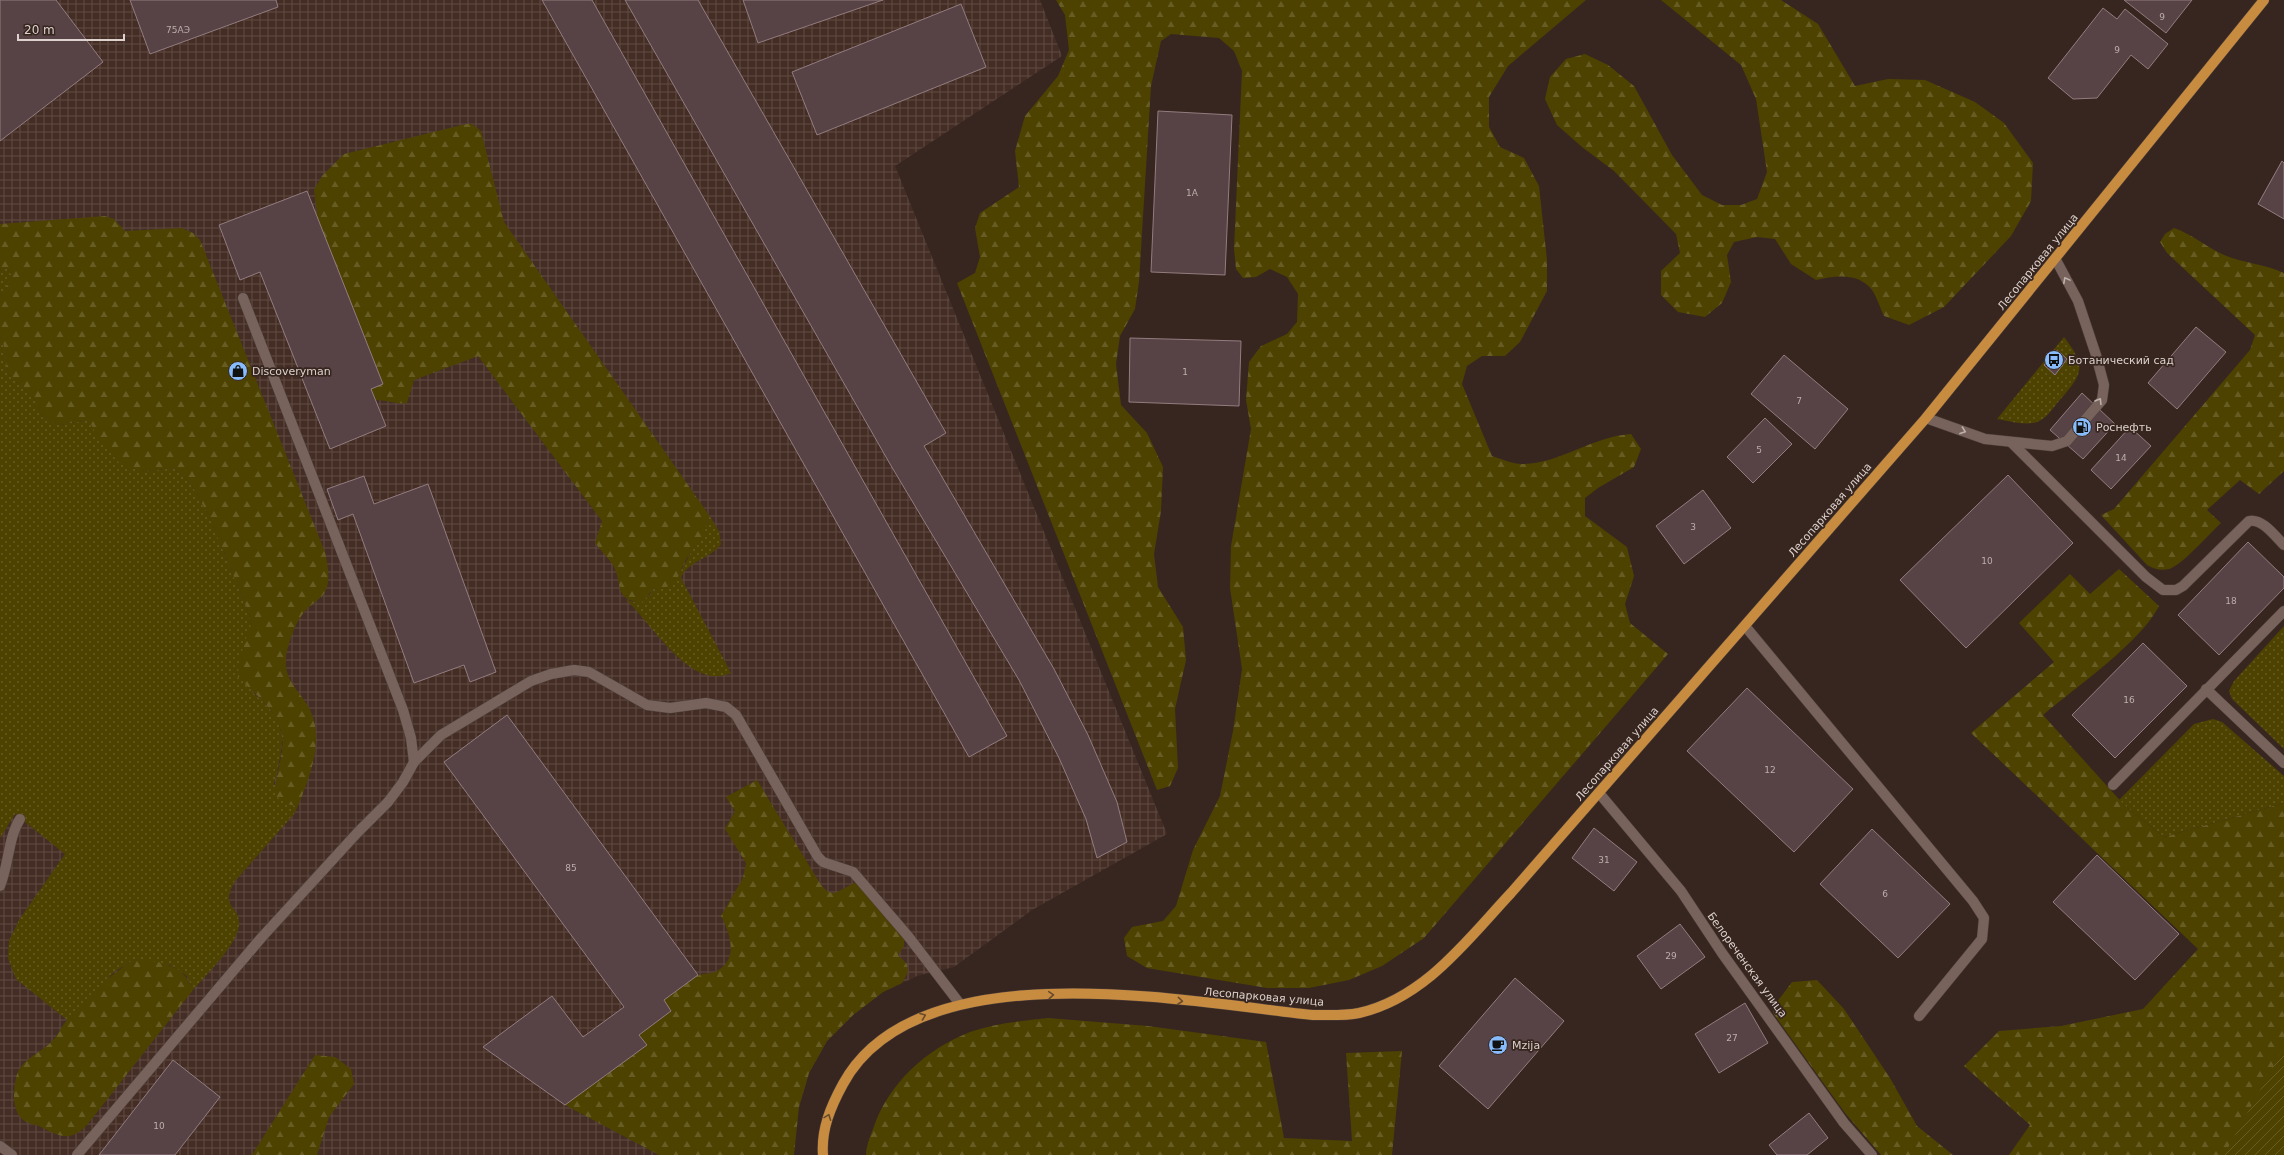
<svg xmlns="http://www.w3.org/2000/svg" width="2284" height="1155" font-family="'DejaVu Sans',sans-serif">
	<style>
		.industrial { fill: url(#industrial-grid) }
		.grass { fill: url(#grass-dots) }
		.forest { fill: url(#forest-firs) }
		.garden { fill: url(#garden-furrows) }
		.building { fill: #574345; stroke: #937c7f }
		.lines { fill: none; stroke-linecap: round; stroke-linejoin: round }
		.minor-casing { stroke: #50413c; stroke-width: 11 }
		.major-casing { stroke: #50413c; stroke-width: 11 }
		.minor { stroke: #77635c; stroke-width: 10 }
		.major { stroke: #c78c40; stroke-width: 10 }
		.oneway { stroke: #beb1ac }
		.oneway2 { stroke: #694a2b }
		.labels { text-anchor: middle; dominant-baseline: central; stroke-width: 3.5; stroke-linejoin: round; paint-order: stroke }
		.number-label { font-size: 9px; fill: #bcaeac }
		.street-label { font-size: 11px; fill: #ddd2ce; stroke: #37261f }
		.poi-label { font-size: 11px; fill: #ddd2ce; stroke: #37261f; text-anchor: start }
	</style>
	<defs>
		<pattern id="industrial-grid" width="8" height="8" patternUnits="userSpaceOnUse"><rect width="8" height="8" fill="#442d24"/><path d="M0 4h8M4 0v8" fill="none" stroke="#5f4b43"/></pattern>
		<pattern id="grass-dots" width="8" height="8" patternUnits="userSpaceOnUse"><rect width="8" height="8" fill="#4d4200"/><path d="M2 2h.1M6 6h.1" fill="none" stroke="#665c24" stroke-width="1.8" stroke-linecap="round"/></pattern>
		<pattern id="forest-firs" width="22" height="20" patternUnits="userSpaceOnUse"><rect width="22" height="20" fill="#4d4200"/><path d="M5 1l3.5 6h-7zM16 11l3.5 6h-7z" fill="#665c24"/></pattern>
		<pattern id="garden-furrows" width="10" height="10" patternUnits="userSpaceOnUse"><rect width="10" height="10" fill="#4d4200"/><path d="M-1 1l2-2M0 10L10 0M9 11l2-2" fill="none" stroke="#665c24"/></pattern>
	</defs>
	<rect width="100%" height="100%" fill="#37261f"/>
	<polygon class="industrial" points="0,0 1040,0 1062,56 895,166 1167,834 1032,910 954,967 917,976 883,992 853,1015 827,1041 809,1073 799,1107 732,1155 0,1155"/>
	<g class="grass">
		<polygon points="7,268 13,277 0,296 0,271"/>
		<path d="M 0,337 L 3,341 L 8,374 L 34,399 L 43,418 L 60,425 L 89,420 C 102,447 120,456 144,472 L 174,468 L 190,482 L 209,516 L 248,611 L 251,624 L 252,692 C 289,722 285,740 274,784 L 286,804 L 298,806 L 294,814 L 235,881 C 219,909 240,905 239,924 C 239,943 206,975 193,990 L 187,976 L 171,965 L 135,959 L 114,972 L 67,1020 L 16,979 L 8,958 L 9,941 L 19,920 L 65,854 L 15,814 L 0,838 Z"/>
		<path d="M 2064,337 C 2088,368 2082,374 2059,401 C 2052,409 2046,419 2037,422 C 2025,426 2009,421 1997,419 Z"/>
		<path d="M 709,515 L 719,531 L 721,544 C 712,558 686,562 681,578 L 731,673 C 690,692 652,623 626,600 L 634,602 L 649,596 L 655,587 L 666,587 L 682,569 L 708,521 Z"/>
		<polygon points="2284,626 2284,749 2232,699 2229,691 2234,681"/>
		<polygon points="2213,719 2222,722 2284,776 2284,803 2164,837 2125,806 2119,800 2194,724"/>
	</g>
	<g class="forest">
		<path d="M 1056,0 L 1586,0 L 1508,66 L 1489,97 L 1489,127 L 1500,147 L 1524,158 L 1539,186 L 1547,260 L 1547,291 L 1520,342 L 1505,356 L 1482,356 L 1467,366 L 1462,384 L 1492,456 C 1501,459 1513,464 1522,464 C 1560,464 1593,436 1631,434 L 1641,449 L 1634,467 L 1598,488 L 1585,498 L 1585,516 L 1627,547 L 1634,576 L 1625,604 L 1630,623 L 1668,654 L 1424,938 L 1382,966 L 1349,980 L 1309,988 L 1267,988 L 1147,968 L 1127,956 L 1124,938 L 1132,927 L 1163,921 L 1176,906 L 1193,850 L 1220,796 L 1233,731 L 1242,669 L 1230,588 L 1231,546 L 1251,429 L 1246,400 L 1249,362 L 1261,346 L 1287,334 L 1297,322 L 1298,294 L 1287,277 L 1270,269 L 1256,277 L 1243,278 L 1236,269 L 1234,249 L 1242,71 L 1234,51 L 1219,38 L 1171,34 L 1161,41 L 1151,86 L 1139,282 L 1135,309 L 1120,336 L 1116,364 L 1121,405 L 1147,433 L 1163,467 L 1161,511 L 1154,554 L 1158,587 L 1183,627 L 1186,660 L 1175,709 L 1178,768 L 1170,786 L 1157,790 L 957,283 L 975,273 L 980,257 L 975,228 L 980,213 L 1019,187 L 1015,151 L 1025,116 L 1058,76 L 1069,50 L 1065,15 Z"/>
		<path d="M 1661,0 L 1781,0 L 1818,24 L 1855,86 L 1888,79 L 1925,80 L 1975,102 L 2004,123 L 2033,163 L 2031,201 L 2011,236 L 1944,307 L 1909,325 L 1884,316 C 1880,308 1877,297 1872,290 C 1858,272 1835,276 1816,280 L 1791,264 L 1775,239 L 1757,237 L 1734,242 L 1727,255 L 1731,282 L 1722,303 L 1705,317 L 1678,312 L 1661,295 L 1661,271 L 1680,253 L 1676,234 L 1614,171 L 1582,147 L 1557,125 L 1545,99 L 1550,77 L 1566,59 L 1585,54 L 1608,65 L 1634,86 L 1672,155 L 1702,195 L 1722,205 L 1741,205 L 1757,199 L 1767,172 L 1756,99 L 1741,65 Z"/>
		<path d="M 466,124 L 472,124 L 481,131 L 504,222 L 709,515 L 705,531 L 685,561 L 675,584 L 666,587 L 655,587 L 642,603 C 612,599 624,585 613,565 C 608,557 600,550 595,543 L 602,521 L 478,356 L 414,380 L 407,403 C 398,405 387,400 376,400 L 371,389 L 383,384 L 318,221 L 314,190 L 322,176 L 344,154 Z"/>
		<path d="M 105,216 L 114,219 L 125,231 L 182,228 L 193,233 L 200,240 L 325,552 C 328,566 332,585 322,596 C 315,603 307,607 302,615 C 295,624 287,646 286,658 C 284,680 298,689 308,706 C 326,737 310,776 298,806 L 286,804 L 276,796 C 274,781 279,771 281,757 C 289,717 262,702 238,677 L 239,660 L 251,624 L 248,611 L 209,516 L 190,482 L 174,468 L 144,472 L 120,464 L 97,436 L 89,420 L 60,425 L 43,418 L 34,399 L 8,374 L 3,341 L 0,337 L 0,296 L 13,277 L 7,268 L 0,271 L 0,224 Z"/>
		<path d="M 2174,228 C 2192,234 2206,247 2224,255 C 2243,263 2265,264 2284,273 L 2284,471 L 2259,494 L 2240,480 L 2207,510 L 2221,523 C 2210,533 2180,567 2169,569 C 2161,571 2154,569 2147,565 L 2101,515 L 2114,509 L 2250,350 L 2255,335 L 2167,253 L 2160,242 L 2165,234 Z"/>
		<path d="M 2119,569 L 2159,606 C 2140,643 2076,687 2043,715 L 2125,806 L 2164,837 L 2284,803 L 2284,1155 L 2009,1155 L 2030,1125 L 1964,1066 L 1999,1031 L 2061,1026 L 2143,1009 L 2198,949 L 1971,733 L 2054,662 L 2019,623 L 2070,574 L 2090,594 Z"/>
		<path d="M 757,780 L 821,885 L 828,892 L 835,893 L 856,882 L 904,939 L 904,946 L 898,955 L 907,964 L 908,972 L 902,983 L 883,992 L 853,1015 L 827,1041 L 809,1073 L 799,1107 L 794,1155 L 659,1155 L 565,1105 L 647,1045 L 639,1035 L 671,1011 L 664,1000 C 674,992 687,980 699,975 C 704,973 712,974 717,971 C 739,959 730,933 721,916 L 743,878 L 746,863 L 725,829 L 735,811 L 726,797 Z"/>
		<path d="M 135,959 C 161,962 183,963 193,990 L 87,1125 C 70,1142 61,1137 41,1127 C 35,1124 27,1124 22,1119 C 12,1109 13,1091 16,1078 C 20,1060 37,1055 49,1044 C 57,1038 61,1027 67,1020 C 87,997 109,975 135,959 Z"/>
		<polygon points="1817,980 1844,1009 1890,1078 1917,1126 1953,1155 1881,1155 1845,1113 1773,1013 1774,1006 1792,982"/>
		<path d="M 1048,1018 L 1148,1026 L 1266,1042 L 1284,1138 L 1352,1141 L 1346,1053 L 1402,1051 L 1392,1155 L 866,1155 C 866,1146 870,1137 873,1129 C 888,1084 926,1049 970,1032 C 995,1023 1021,1021 1048,1018 Z"/>
		<polygon points="315,1055 335,1057 351,1069 354,1084 329,1117 317,1155 252,1155"/>
	</g>
	<polygon class="garden" points="2284,1047 2284,1155 2224,1155"/>
	<g class="building">
		<polygon points="0,0 56,0 103,62 0,141"/>
		<polygon points="130,0 276,0 278,7 150,54"/>
		<polygon points="542,0 592,0 1007,736 969,757"/>
		<polygon points="625,0 698,0 946,433 924,446 1054,669 1088,735 1117,802 1127,842 1097,858 1086,819 1059,758 1019,680 890,464"/>
		<polygon points="743,0 883,0 758,43"/>
		<polygon points="2124,0 2192,0 2166,33"/>
		<polygon points="961,4 986,67 817,135 792,72"/>
		<polygon points="2103,8 2117,19 2125,9 2168,44 2148,69 2131,55 2097,98 2073,99 2048,78"/>
		<polygon points="1158,111 1232,115 1225,275 1151,272"/>
		<polygon points="2282,161 2284,163 2284,219 2258,204"/>
		<polygon points="307,191 383,384 371,389 386,426 330,449 260,272 240,280 219,225"/>
		<polygon points="2196,327 2226,352 2177,409 2148,383"/>
		<polygon points="1130,338 1241,341 1239,406 1129,402"/>
		<polygon points="2057,350 2067,359 2055,375 2044,365"/>
		<polygon points="1784,355 1848,409 1815,449 1751,394"/>
		<polygon points="2082,393 2115,424 2083,459 2050,430"/>
		<polygon points="1765,418 1792,444 1753,483 1727,457"/>
		<polygon points="2130,427 2151,446 2111,489 2091,470"/>
		<polygon points="2008,475 2073,543 1966,648 1900,580"/>
		<polygon points="364,476 374,504 428,484 496,672 470,682 464,665 414,683 353,514 338,520 327,489"/>
		<polygon points="1703,490 1731,528 1684,564 1656,526"/>
		<polygon points="2248,542 2284,577 2284,588 2219,655 2178,615"/>
		<polygon points="2143,643 2187,686 2115,758 2072,715"/>
		<polygon points="1747,688 1853,789 1794,852 1687,751"/>
		<polygon points="507,715 698,975 664,1000 671,1011 639,1035 647,1045 565,1105 483,1047 552,996 583,1037 624,1007 444,762"/>
		<polygon points="1594,828 1637,862 1614,891 1572,858"/>
		<polygon points="1872,829 1950,904 1898,958 1820,884"/>
		<polygon points="2097,855 2179,934 2135,980 2053,902"/>
		<polygon points="1680,924 1705,957 1661,989 1637,956"/>
		<polygon points="1515,978 1564,1021 1488,1109 1439,1066"/>
		<polygon points="1745,1003 1768,1043 1719,1073 1695,1034"/>
		<polygon points="173,1060 220,1097 175,1155 99,1155"/>
		<polygon points="1809,1113 1828,1138 1807,1155 1777,1155 1769,1145"/>
	</g>
	<g class="lines">
		<defs>
			<g id="minor">
				<polyline points="243,298 403,710 411,738 414,762"/>
				<polyline points="1926,418 1985,439 2052,446 2067,441 2102,400 2104,385 2096,355 2078,301 2056,260"/>
				<path d="M 2011,442 L 2146,577 L 2163,590 L 2176,590 L 2183,586 L 2249,521 C 2262,518 2275,536 2284,545"/>
				<polyline points="1745,626 1973,901 1984,918 1982,939 1919,1016"/>
				<polyline points="2206,689 2284,763"/>
				<polyline points="2113,785 2284,611"/>
				<polyline points="1599,793 1681,891 1722,953 1844,1123 1872,1155"/>
				<path d="M 0,886 C 9,864 8,838 20,819"/>
				<polyline points="0,1146 12,1155"/>
				<polyline points="77,1155 262,937 358,832 388,802 403,782 414,762 441,735 531,681 551,674 574,670 589,672 647,705 670,708 706,703 726,707 736,715 818,857 823,862 853,872 908,936 960,1004"/>
			</g>
			<path id="major" d="M 823,1155 C 821,1129 831,1106 843,1084 C 917,948 1187,1002 1313,1015 C 1328,1015 1344,1016 1359,1013 C 1425,998 1467,940 1511,893 L 1926,418 L 2264,0"/>
		</defs>
		<use href="#minor" class="minor-casing"/>
		<use href="#major" class="major-casing"/>
		<use href="#minor" class="minor"/>
		<use href="#major" class="major"/>
	</g>
	<defs><path id="oneway-chevron" d="M-2-3.5L2.5 0L-2 3.5" fill="none" stroke-width="1.6" stroke-linecap="round" stroke-linejoin="round"/></defs>
	<g class="oneway">
		<use href="#oneway-chevron" transform="translate(2066 280) rotate(-118)"/>
		<use href="#oneway-chevron" transform="translate(2099 401) rotate(-59)"/>
		<use href="#oneway-chevron" transform="translate(1963 431) rotate(20)"/>
	</g>
	<g class="oneway2">
		<use href="#oneway-chevron" transform="translate(1051 995) rotate(-4)"/>
		<use href="#oneway-chevron" transform="translate(1180 1001) rotate(6)"/>
		<use href="#oneway-chevron" transform="translate(923 1016) rotate(-21)"/>
		<use href="#oneway-chevron" transform="translate(828 1117) rotate(-69)"/>
	</g>
	<defs>
		<symbol id="bus-disc" viewBox="-11 -11 22 22"><circle r="9.5" fill="#87bbfb" stroke="#37261f"/><path d="M-5-6H5V4H4V6H2V4H-2V6H-4V4H-5ZM-3.5-4V0h7V-4ZM-3.5 1.2v1.5H-2V1.2ZM2 1.2v1.5H3.5V1.2Z" fill="#111"/></symbol>
		<symbol id="shop-disc" viewBox="-11 -11 22 22"><circle r="9.5" fill="#87bbfb" stroke="#37261f"/><path d="M-5-2.5h2.3a2.7 3.5 0 0 1 5.4 0H5L5.5 6h-11ZM-1.5-2.5h3a1.5 2.3 0 0 0-3 0Z" fill="#111"/></symbol>
		<symbol id="fuel-disc" viewBox="-11 -11 22 22"><circle r="9.5" fill="#87bbfb" stroke="#37261f"/><path d="M-5.5-6h7V0h2V4h1.3V-2.5L3-4.5l.8-.8L6-3V5H2.5V1h-1V6h-7ZM-4.2-4.7v3.2H.2V-4.7Z" fill="#111"/></symbol>
		<symbol id="cafe-disc" viewBox="-11 -11 22 22"><circle r="9.5" fill="#87bbfb" stroke="#37261f"/><path d="M-5.5-4.5H6V0H3Q3 3.5 0 3.5H-2.5Q-5.5 3.5-5.5 0ZM3-3.2v2h1.7v-2ZM-6 4.5H4V6H-6Z" fill="#111"/></symbol>
	</defs>
	<g fill-rule="evenodd">
		<use href="#bus-disc" x="2043" y="349" width="22" height="22"/>
		<use href="#shop-disc" x="227" y="360" width="22" height="22"/>
		<use href="#fuel-disc" x="2071" y="416" width="22" height="22"/>
		<use href="#cafe-disc" x="1487" y="1034" width="22" height="22"/>
	</g>
	<g class="labels">
		<g class="number-label">
			<text x="2162" y="17">9</text>
			<text x="178" y="30">75АЭ</text>
			<text x="2117" y="50">9</text>
			<text x="1192" y="193">1А</text>
			<text x="1185" y="372">1</text>
			<text x="1799" y="401">7</text>
			<text x="1759" y="450">5</text>
			<text x="2121" y="458">14</text>
			<text x="1693" y="527">3</text>
			<text x="1987" y="561">10</text>
			<text x="2231" y="601">18</text>
			<text x="2129" y="700">16</text>
			<text x="1770" y="770">12</text>
			<text x="1604" y="860">31</text>
			<text x="571" y="868">85</text>
			<text x="1885" y="894">6</text>
			<text x="1671" y="956">29</text>
			<text x="1732" y="1038">27</text>
			<text x="159" y="1126">10</text>
		</g>
		<g class="street-label">
			<text transform="translate(2038 262) rotate(-51)">Лесопарковая улица</text>
			<text transform="translate(1830 510) rotate(-49)">Лесопарковая улица</text>
			<text transform="translate(1617 754) rotate(-49)">Лесопарковая улица</text>
			<text transform="translate(1747 965) rotate(54)">Белореченская улица</text>
			<text transform="translate(1264 997) rotate(5)">Лесопарковая улица</text>
		</g>
		<g class="poi-label">
			<text x="2068" y="360">Ботанический сад</text>
			<text x="252" y="371">Discoveryman</text>
			<text x="2096" y="427">Роснефть</text>
			<text x="1512" y="1045">Mzija</text>
		</g>
	</g>
	<path d="M18 34v6h106v-6" fill="none" stroke="#ddd2ce" stroke-width="2"/>
	<text x="24" y="34" font-size="12" fill="#ddd2ce" stroke="#37261f" stroke-width="3" paint-order="stroke">20 m</text>
</svg>
